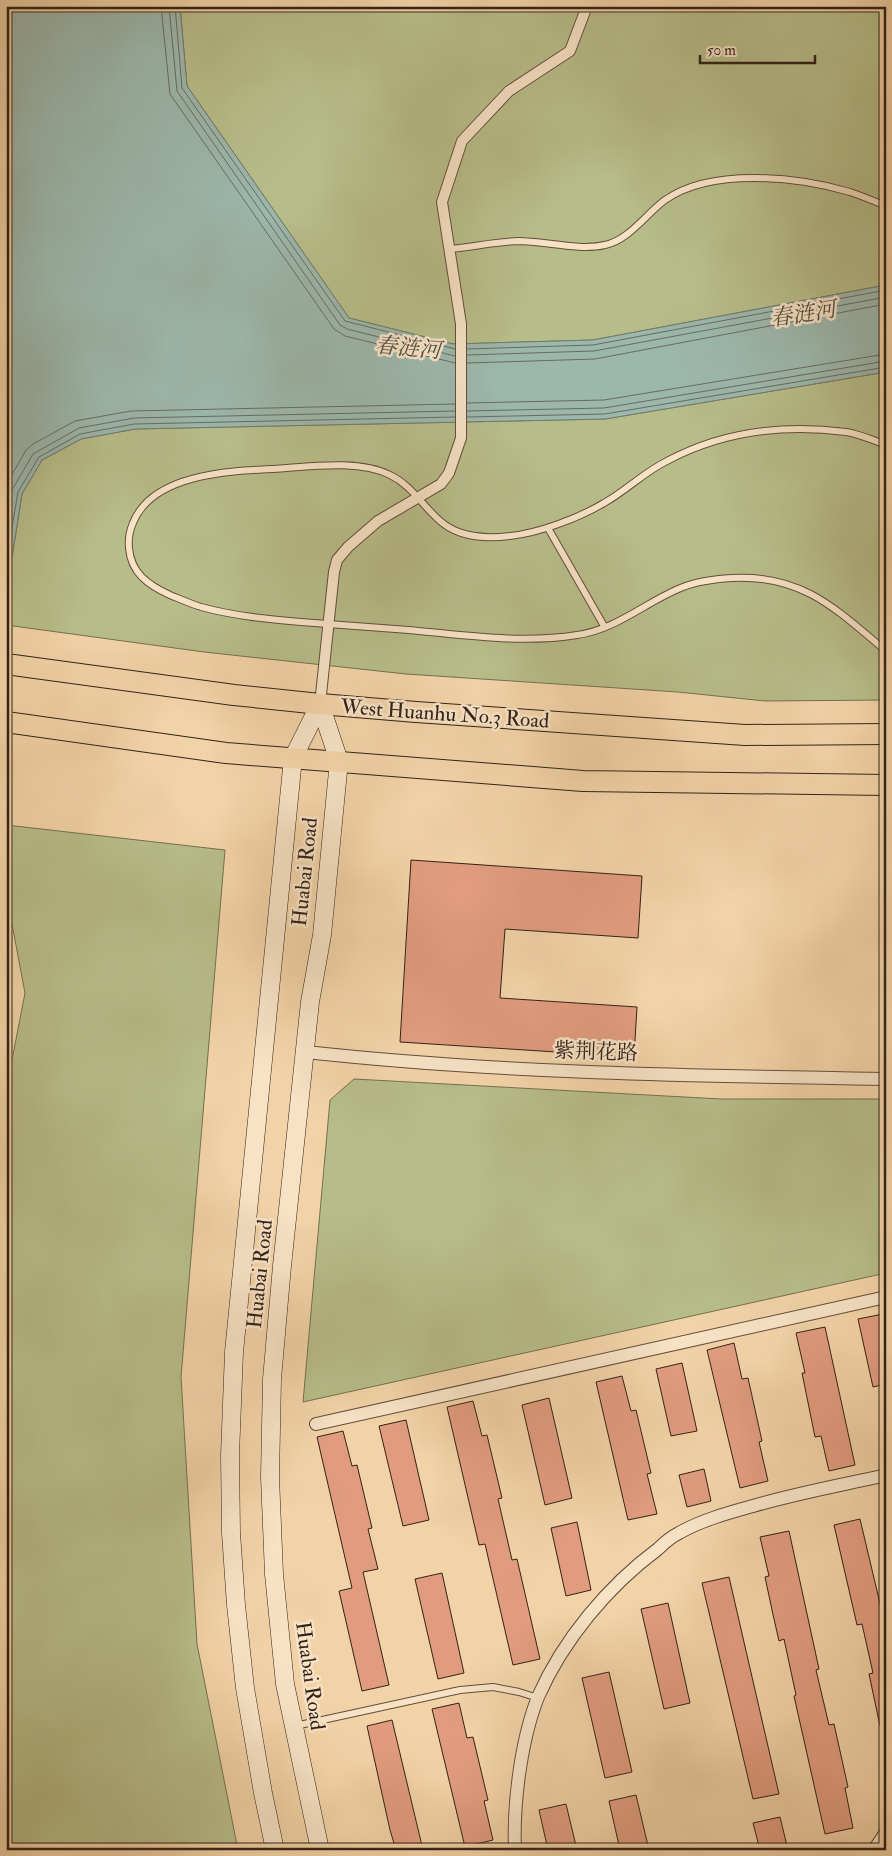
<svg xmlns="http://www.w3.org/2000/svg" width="892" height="1856" font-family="'IM FELL Double Pica','Noto Serif SC',serif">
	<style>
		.green { fill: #b7bd89; stroke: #757050 }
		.water { fill: #9cb7ac; stroke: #727b71 }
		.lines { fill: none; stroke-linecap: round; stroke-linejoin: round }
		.shore { stroke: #686c62; stroke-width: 1 }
		.building { fill: #e19c7f; stroke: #332218 }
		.service-casing { stroke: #634e3c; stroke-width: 8 }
		.pedestrian-casing { stroke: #634e3c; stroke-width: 12 }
		.minor-casing { stroke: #634e3c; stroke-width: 14 }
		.secondary-casing { stroke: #332218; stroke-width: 19 }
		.primary-casing { stroke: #332218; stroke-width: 22 }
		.service { stroke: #f7e2c6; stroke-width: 6 }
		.pedestrian { stroke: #f7e2c6; stroke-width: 10 }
		.minor { stroke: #f7e2c6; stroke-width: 12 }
		.secondary { stroke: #f7e2c6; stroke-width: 18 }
		.primary { stroke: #f2d3a7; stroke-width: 20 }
		.labels { text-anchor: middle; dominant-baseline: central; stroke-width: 5; stroke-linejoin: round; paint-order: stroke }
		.street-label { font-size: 21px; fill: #332218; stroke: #f7e2c6 }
		.water-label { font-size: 22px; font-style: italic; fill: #524f44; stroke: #f7e2c6 }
	</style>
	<rect width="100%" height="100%" fill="#f2d3a7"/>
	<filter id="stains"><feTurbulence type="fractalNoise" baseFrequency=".004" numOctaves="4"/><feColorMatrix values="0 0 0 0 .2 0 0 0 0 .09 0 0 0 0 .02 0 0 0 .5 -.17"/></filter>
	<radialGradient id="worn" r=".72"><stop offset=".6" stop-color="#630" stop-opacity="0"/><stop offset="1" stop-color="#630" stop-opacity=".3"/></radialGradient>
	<g class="green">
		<polygon points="180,6 886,6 886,285 593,340 453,344 349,318 187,86"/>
		<polygon points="886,372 886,700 765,701 678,692 406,674 204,652 6,625 6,595 22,494 42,460 81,439 135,429 605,419"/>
		<polygon points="6,825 225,850 181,1377 197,1644 238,1850 6,1850 6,1091 25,993 6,892"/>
		<polygon points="354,1079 721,1099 886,1099 886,1273 303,1402 330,1100"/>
	</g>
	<polygon class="water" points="6,6 180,6 187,86 349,318 453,344 593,340 886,285 886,372 605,419 135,429 81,439 42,460 22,494 6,595"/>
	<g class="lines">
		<g class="shore">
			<polyline points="161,6 170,94 334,329 345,336 455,363"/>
			<polyline points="169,6 177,91 340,325 347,329 455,356"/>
			<polyline points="175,6 182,88 345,321 455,349"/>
			<polyline points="467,349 593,345 886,290"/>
			<polyline points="467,355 594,351 886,297"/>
			<polyline points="467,363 595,359 886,304"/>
			<polyline points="467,403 604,400 886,354"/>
			<polyline points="467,411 604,408 886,361"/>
			<polyline points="467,417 605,414 886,367"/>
			<polyline points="6,485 26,450 33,444 75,421 131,411 455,404"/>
			<polyline points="6,524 12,490 33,454 79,428 134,418 455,411"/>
			<polyline points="6,563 18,492 39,457 80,434 134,424 455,417"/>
		</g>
	</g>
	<g class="building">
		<polygon points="411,860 642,876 638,938 505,929 500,998 637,1007 634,1057 400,1042"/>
		<polygon points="883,1314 886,1324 886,1384 873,1387 858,1319"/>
		<polygon points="825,1327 855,1465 829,1471 821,1436 815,1437 802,1373 805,1373 796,1333"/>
		<polygon points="734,1343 742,1379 748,1378 762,1441 759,1442 768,1481 740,1488 707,1350"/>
		<polygon points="682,1363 697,1431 671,1436 656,1369"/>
		<polygon points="622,1376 631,1411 636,1410 651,1473 647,1474 657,1514 628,1520 596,1382"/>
		<polygon points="549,1398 572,1498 545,1505 522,1405"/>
		<polygon points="473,1401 482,1436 487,1435 502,1498 498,1499 512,1560 517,1559 540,1659 513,1665 485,1544 479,1545 447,1407"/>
		<polygon points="406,1420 429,1520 403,1526 379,1426"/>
		<polygon points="343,1431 352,1466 357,1465 372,1528 368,1529 378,1569 363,1572 389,1685 362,1691 339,1591 352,1588 317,1437"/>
		<polygon points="704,1469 711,1501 687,1507 679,1475"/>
		<polygon points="860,1519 886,1629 886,1726 880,1726 869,1674 873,1673 862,1624 857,1625 834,1525"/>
		<polygon points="577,1522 591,1590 566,1596 551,1528"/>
		<polygon points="789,1531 819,1669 816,1670 829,1725 834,1724 848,1787 845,1788 853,1828 825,1834 794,1696 796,1695 784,1639 779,1641 772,1610 765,1577 769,1576 760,1537"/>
		<polygon points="442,1573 464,1673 438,1679 415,1579"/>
		<polygon points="729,1577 779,1794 753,1799 702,1583"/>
		<polygon points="668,1603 690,1703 664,1709 641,1609"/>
		<polygon points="609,1672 632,1772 605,1778 582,1678"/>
		<polygon points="459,1703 467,1738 473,1737 488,1800 484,1801 493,1840 465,1847 432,1709"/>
		<polygon points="392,1720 423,1850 396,1850 390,1830 367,1726"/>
		<polygon points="636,1795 649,1850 620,1850 609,1801"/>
		<polygon points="566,1804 577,1850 548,1850 539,1810"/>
		<polygon points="780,1817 788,1850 760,1850 753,1823"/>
	</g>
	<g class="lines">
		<defs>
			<g id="service">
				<path d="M 450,249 C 472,247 495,242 518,241 C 544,241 579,251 605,245 C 629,240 646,214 665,200 C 712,167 798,177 850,192 C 862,196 874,201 886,206"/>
				<path d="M 886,445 C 873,440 859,434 846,432 C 783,424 723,431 667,461 C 644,472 626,491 604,503 C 579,518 539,533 510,536 C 485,539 457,537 439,520 C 422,505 411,485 390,475 C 358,459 308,467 273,469 C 229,471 152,474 133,523 C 129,532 128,538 129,548 C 131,573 148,585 170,595 C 180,599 191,604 201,607 C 234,616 267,619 301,622 C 337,625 373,627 409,630 C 464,635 522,644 577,635 C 616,630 647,601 683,587 C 698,581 716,579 732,578 C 802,574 836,609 886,651"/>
				<polyline points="548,528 604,626"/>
				<polyline points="295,1726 460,1690 493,1687 519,1692 538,1698"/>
			</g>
			<polyline id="pedestrian" points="320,704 334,572 337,560 348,547 378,521 441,484 449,473 461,438 461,324 442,202 462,141 509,91 570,51 587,6"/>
			<g id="minor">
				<path d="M 306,1052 C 498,1073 692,1076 886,1079"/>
				<polyline points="316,1424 886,1297"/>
				<path d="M 515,1850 C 513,1804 521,1740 538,1697 C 563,1640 608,1586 658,1549 C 664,1543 671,1537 679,1533 C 702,1520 728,1513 753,1506 C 797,1493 842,1485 886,1475"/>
				<polyline points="874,1850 886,1832"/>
			</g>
			<g id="secondary">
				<polyline points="320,704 339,761 322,935 310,1002 282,1266 272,1379 270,1477 274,1574 285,1684 320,1850"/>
				<polyline points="275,1850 263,1793 245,1688 236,1605 231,1533 230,1455 234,1352 293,758 320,704"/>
			</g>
			<g id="primary">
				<polyline points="6,664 234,695 320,704 416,712 745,735 886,734"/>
				<polyline points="6,722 226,753 583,781 886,785"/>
			</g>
		</defs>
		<use href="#service" class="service-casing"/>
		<use href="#pedestrian" class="pedestrian-casing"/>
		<use href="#minor" class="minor-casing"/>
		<use href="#secondary" class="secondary-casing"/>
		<use href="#primary" class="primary-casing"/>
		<use href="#service" class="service"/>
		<use href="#pedestrian" class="pedestrian"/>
		<use href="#minor" class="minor"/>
		<use href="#secondary" class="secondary"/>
		<use href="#primary" class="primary"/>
	</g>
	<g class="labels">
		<g class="street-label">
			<text transform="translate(445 714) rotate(4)">West Huanhu No.3 Road</text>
			<text transform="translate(305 872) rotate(-84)">Huabai Road</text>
			<text transform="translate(596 1052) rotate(2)">紫荆花路</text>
			<text transform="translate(260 1274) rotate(-84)">Huabai Road</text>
			<text transform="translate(310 1676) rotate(82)">Huabai Road</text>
		</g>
		<g class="water-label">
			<text transform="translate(803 314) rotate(-9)">春涟河</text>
			<text transform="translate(408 348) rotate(5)">春涟河</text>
		</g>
	</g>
	<rect width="892" height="1856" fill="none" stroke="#f2d3a7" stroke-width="25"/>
	<rect x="8" y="8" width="877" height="1841" fill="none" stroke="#332218" stroke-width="2.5"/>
	<rect x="12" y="12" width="867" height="1831" fill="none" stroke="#332218"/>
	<path d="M700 55v8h115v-8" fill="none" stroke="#332218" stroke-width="2.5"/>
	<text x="707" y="55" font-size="15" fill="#332218" stroke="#f7e2c6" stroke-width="4" paint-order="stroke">50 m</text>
	<rect width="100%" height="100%" filter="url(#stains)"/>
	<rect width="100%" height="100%" fill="url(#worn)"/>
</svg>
